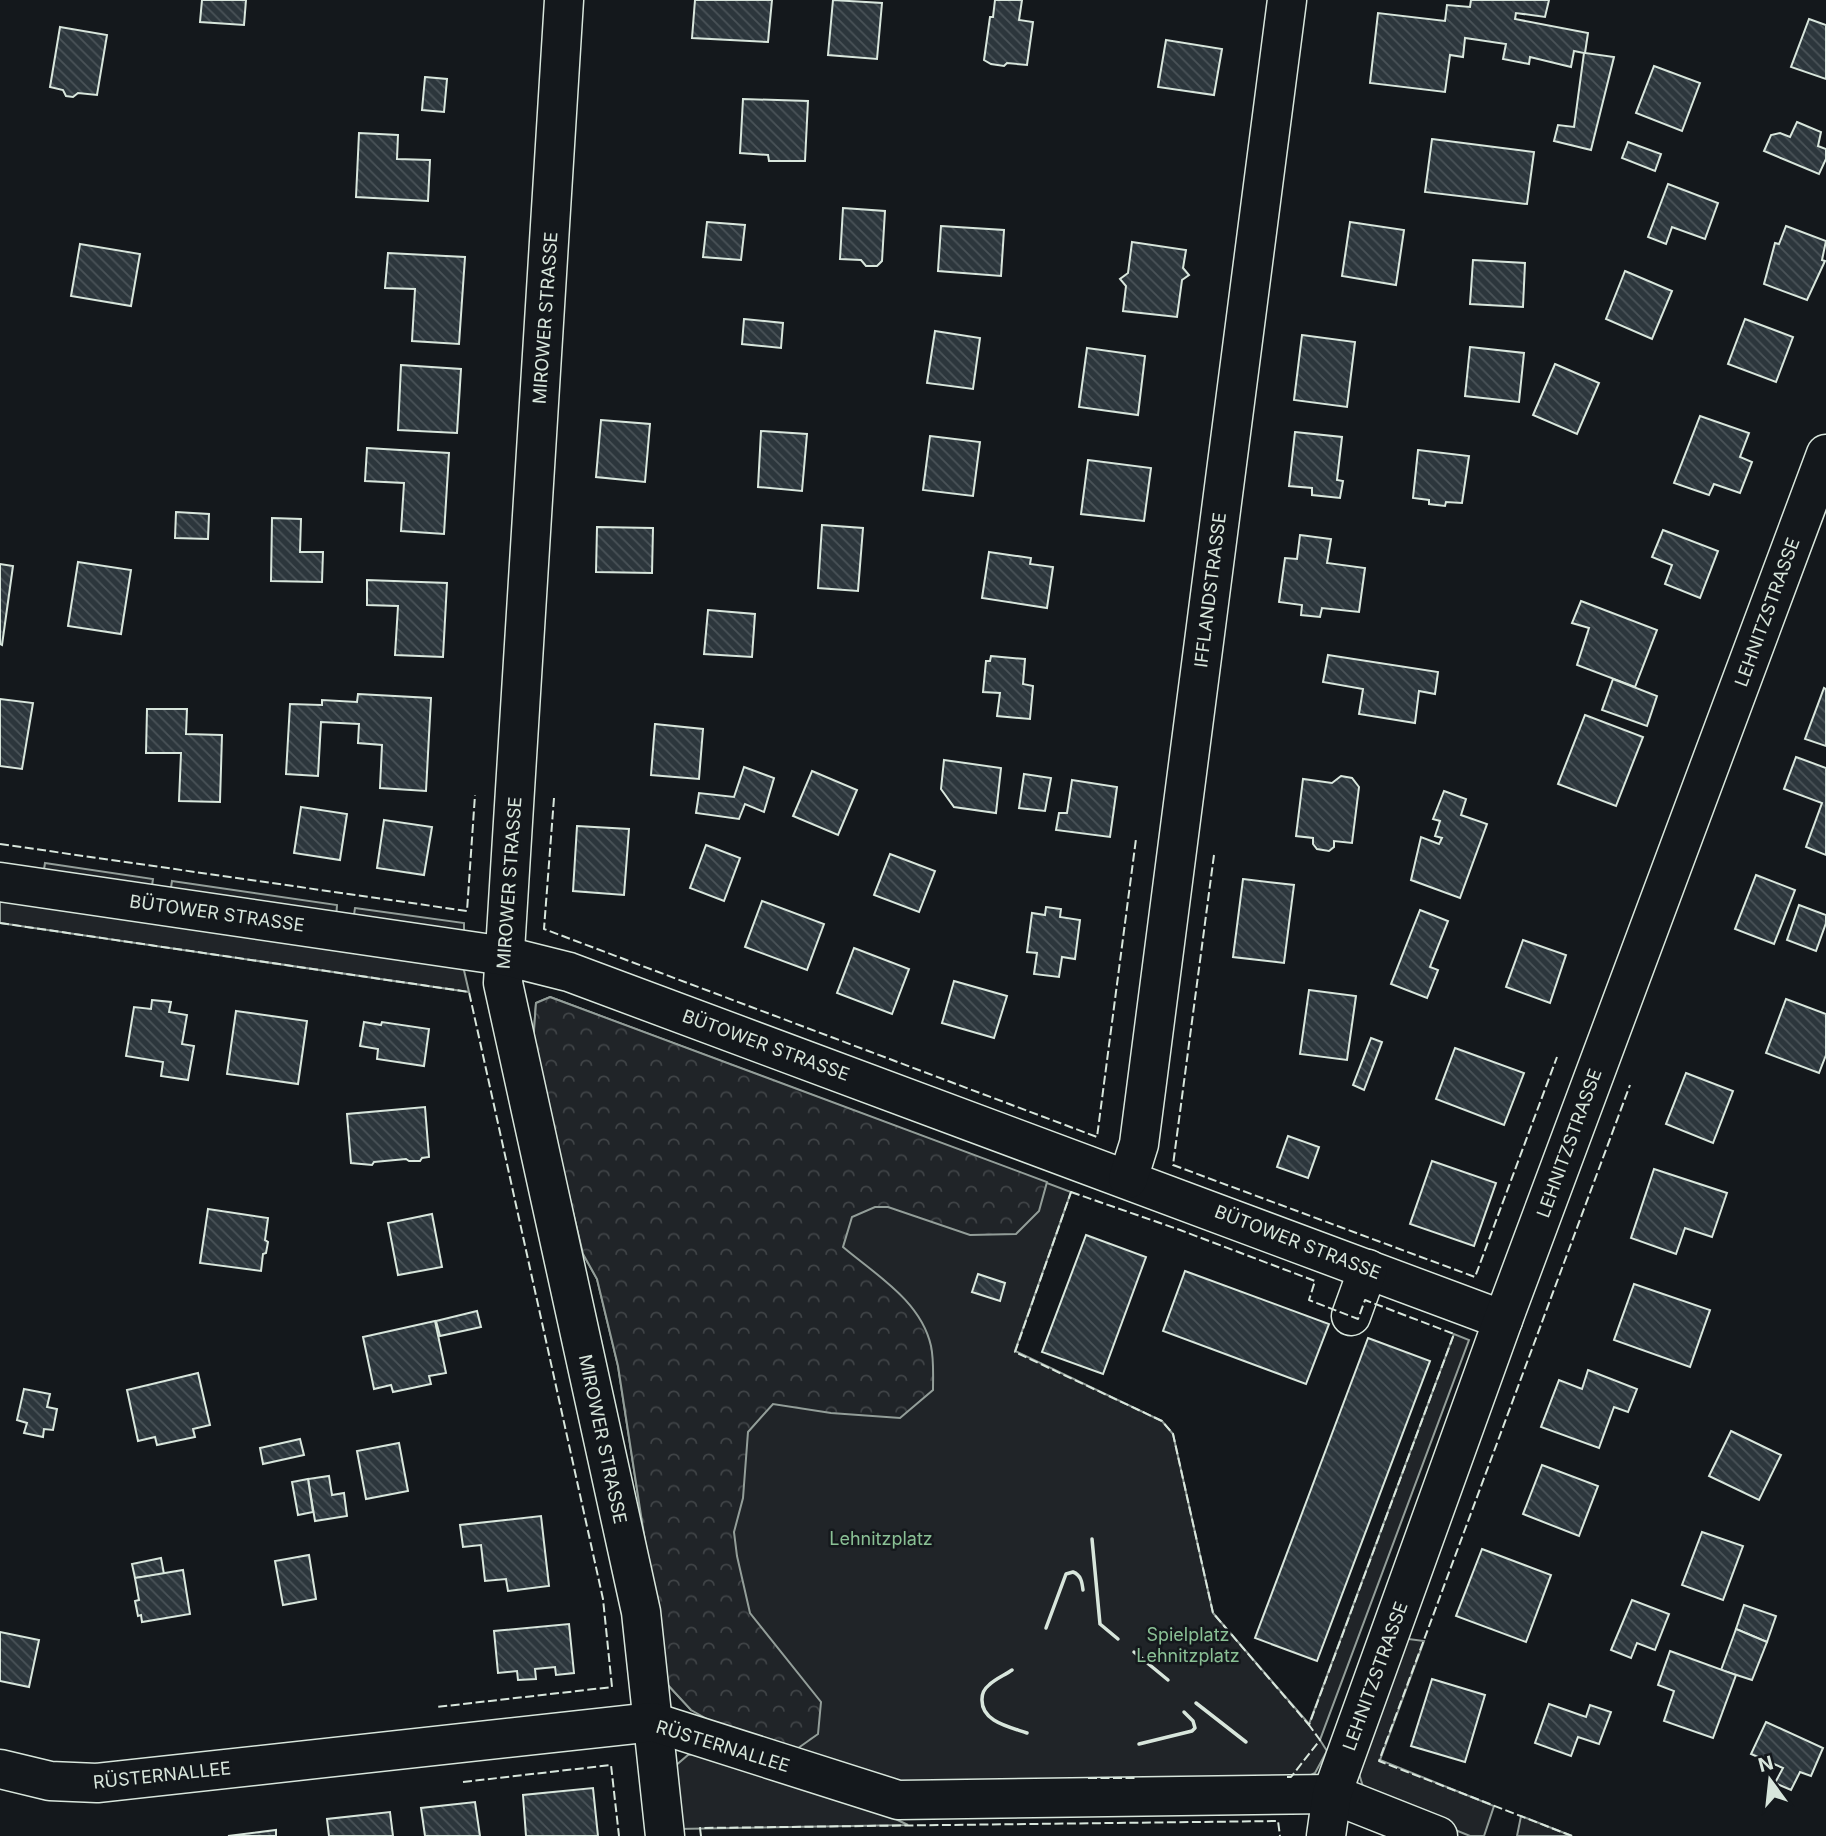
<svg xmlns="http://www.w3.org/2000/svg" width="1826" height="1836" font-family="Inter,sans-serif">
	<style>
		.green { fill: #202428; stroke: #939e99; stroke-width: 2 }
		.forest { fill: url(#forest-crowns); stroke: #939e99; stroke-width: 2 }
		.building { fill: url(#building-back-hatch); stroke: #d8e6dc; stroke-width: 2 }
		.lines { fill: none; stroke-linecap: round; stroke-linejoin: round }
		.minor-casing { stroke: #d8e6dc; stroke-width: 41 }
		.minor { stroke: #14181c; stroke-width: 38 }
		.fence { stroke: #d8e6dc; stroke-width: 2; stroke-dasharray: 9 3.5; stroke-linecap: butt }
		.wall { stroke: #d8e6dc; stroke-width: 3.5 }
		.labels { text-anchor: middle; dominant-baseline: central; stroke-width: 5; stroke-linejoin: round; paint-order: stroke }
		.street-label { font-size: 18px; fill: #d8e6dc; stroke: #14181c }
		.park-label { font-size: 18px; fill: #8ac095; stroke: #14181c }
	</style>
	<defs>
		<pattern id="forest-crowns" width="20" height="18" patternUnits="userSpaceOnUse" patternTransform="scale(1.75)"><rect width="20" height="18" fill="#202428"/><path d="M2 6a3 3 0 1 1 6 0M12 15a3 3 0 1 1 6 0" fill="none" stroke="#404447"/></pattern>
		<pattern id="building-back-hatch" width="6" height="6" patternUnits="userSpaceOnUse" patternTransform="scale(1.75)"><rect width="6" height="6" fill="#2c363c"/><path d="M-1 5l2 2M0 0l6 6M5-1l2 2" fill="none" stroke="#4a5358"/></pattern>
	</defs>
	<rect width="100%" height="100%" fill="#14181c"/>
	<g class="green">
		<polygon points="45,863 153,879 151,892 43,876"/>
		<polygon points="172,881 337,905 336,919 170,894"/>
		<polygon points="0,899 463,966 469,992 0,923"/>
		<polygon points="355,908 464,923 464,936 353,921"/>
		<polygon points="550,997 1071,1192 1015,1351 1162,1421 1173,1434 1213,1613 1309,1724 1454,1334 1469,1340 1320,1740 1327,1751 1315,1773 1297,1782 898,1785 691,1710 667,1684 618,1366 597,1279 583,1254 533,1044 536,1003"/>
		<polygon points="1401,1638 1424,1641 1380,1760 1494,1806 1484,1836 1470,1836 1369,1795 1364,1790 1357,1767"/>
		<polygon points="697,1753 881,1812 908,1825 676,1829 674,1767 688,1755"/>
		<polygon points="1521,1816 1572,1836 1517,1836"/>
	</g>
	<path class="forest" d="M 550,997 L 1047,1182 L 1039,1211 L 1016,1234 L 970,1235 L 888,1207 L 875,1207 L 852,1217 L 843,1247 C 876,1275 921,1301 931,1346 C 934,1360 933,1376 933,1390 L 900,1418 L 831,1413 L 773,1404 L 748,1432 L 743,1498 L 734,1532 L 737,1556 L 750,1613 L 821,1702 L 818,1734 L 794,1751 L 723,1728 L 691,1710 L 667,1684 L 618,1366 L 597,1279 L 583,1254 L 533,1044 L 536,1003 Z"/>
	<g class="building">
		<polygon points="202,0 246,0 244,25 200,22"/>
		<polygon points="695,0 772,0 768,42 692,38"/>
		<polygon points="833,0 882,3 877,59 828,55"/>
		<polygon points="995,0 1022,0 1019,20 1033,22 1027,65 1007,63 1004,66 991,64 984,60 990,17 993,17"/>
		<polygon points="1471,0 1549,0 1545,17 1516,13 1515,19 1588,33 1585,53 1614,57 1591,150 1554,141 1558,125 1574,127 1584,53 1574,51 1571,67 1530,57 1529,64 1503,59 1506,44 1465,38 1463,57 1450,55 1445,92 1370,83 1378,13 1445,21 1447,5 1470,7"/>
		<polygon points="1809,19 1826,25 1826,79 1791,67"/>
		<polygon points="60,27 107,35 97,95 78,93 73,97 66,96 63,90 50,87"/>
		<polygon points="1166,40 1222,49 1214,95 1158,87"/>
		<polygon points="1654,66 1700,83 1682,131 1636,113"/>
		<polygon points="425,77 447,79 444,112 422,110"/>
		<polygon points="743,99 808,101 805,161 769,161 768,155 740,153"/>
		<polygon points="1797,122 1821,132 1818,146 1826,149 1826,159 1819,174 1764,151 1771,135 1780,133 1790,137"/>
		<polygon points="359,133 398,135 397,159 430,160 428,201 356,197"/>
		<polygon points="1432,139 1534,152 1527,204 1425,192"/>
		<polygon points="1628,142 1661,154 1655,171 1622,158"/>
		<polygon points="1668,184 1718,203 1705,239 1672,227 1666,244 1648,237"/>
		<polygon points="843,208 885,211 882,261 877,266 866,266 861,260 840,259"/>
		<polygon points="707,222 745,225 741,260 703,257"/>
		<polygon points="1350,222 1404,230 1396,285 1342,276"/>
		<polygon points="941,226 1004,230 1001,276 938,271"/>
		<polygon points="1786,226 1826,241 1822,260 1825,261 1807,300 1764,284 1775,243 1779,244"/>
		<polygon points="1132,242 1186,250 1183,268 1189,275 1182,280 1177,317 1123,311 1126,286 1120,279 1128,273"/>
		<polygon points="80,244 140,254 131,306 71,296"/>
		<polygon points="388,253 465,257 459,344 412,341 415,289 385,288"/>
		<polygon points="1473,260 1525,263 1523,307 1470,304"/>
		<polygon points="1625,271 1672,291 1652,339 1606,319"/>
		<polygon points="744,319 783,323 781,348 742,344"/>
		<polygon points="1745,319 1793,337 1776,382 1728,364"/>
		<polygon points="935,331 980,338 973,389 927,383"/>
		<polygon points="1302,335 1355,342 1347,407 1294,400"/>
		<polygon points="1470,347 1524,353 1519,402 1465,396"/>
		<polygon points="1087,348 1145,356 1138,415 1079,407"/>
		<polygon points="1555,364 1599,383 1577,434 1533,415"/>
		<polygon points="401,365 461,369 457,433 398,430"/>
		<polygon points="1700,416 1749,433 1740,457 1752,462 1740,493 1714,484 1709,495 1674,483"/>
		<polygon points="601,420 650,424 645,482 596,477"/>
		<polygon points="761,431 807,434 802,491 758,487"/>
		<polygon points="1295,432 1342,437 1337,480 1343,481 1340,498 1312,495 1312,488 1289,486"/>
		<polygon points="930,436 980,442 973,496 923,490"/>
		<polygon points="367,448 449,453 444,534 401,531 404,483 365,481"/>
		<polygon points="1418,450 1469,456 1462,503 1446,502 1445,506 1429,504 1429,500 1413,498"/>
		<polygon points="1088,460 1151,468 1144,521 1081,514"/>
		<polygon points="176,512 209,514 208,539 175,538"/>
		<polygon points="272,518 301,519 300,552 323,552 322,582 271,581"/>
		<polygon points="822,525 863,528 858,591 818,588"/>
		<polygon points="597,527 653,528 652,573 596,572"/>
		<polygon points="1663,530 1718,551 1700,598 1665,584 1672,565 1652,557"/>
		<polygon points="1300,535 1331,539 1327,563 1365,568 1359,612 1322,608 1320,617 1301,615 1302,605 1279,602 1285,558 1297,559"/>
		<polygon points="989,552 1031,558 1030,564 1053,567 1047,608 982,598"/>
		<polygon points="78,562 131,570 121,634 68,626"/>
		<polygon points="0,564 13,566 2,645 0,644"/>
		<polygon points="367,580 447,583 443,657 395,655 398,606 367,605"/>
		<polygon points="1581,601 1657,630 1635,687 1577,665 1589,628 1572,623"/>
		<polygon points="708,610 755,614 752,657 704,654"/>
		<polygon points="1328,655 1438,672 1435,694 1419,691 1415,723 1359,714 1363,689 1323,682"/>
		<polygon points="991,656 1025,659 1023,684 1033,686 1030,719 997,716 1000,693 983,692 986,661 990,661"/>
		<polygon points="1613,679 1657,696 1647,726 1602,710"/>
		<polygon points="1824,688 1826,689 1826,746 1805,739"/>
		<polygon points="358,694 431,698 426,791 380,788 382,745 358,743 359,724 321,722 318,776 286,774 290,704 322,705 322,700 357,702"/>
		<polygon points="0,699 33,703 22,769 0,766"/>
		<polygon points="147,709 187,709 186,734 222,735 220,802 179,801 181,753 146,753"/>
		<polygon points="1585,715 1643,737 1616,806 1558,784"/>
		<polygon points="655,724 703,729 699,779 651,775"/>
		<polygon points="1796,757 1826,768 1826,855 1806,847 1822,803 1784,789"/>
		<polygon points="944,760 1001,768 996,813 954,807 941,789"/>
		<polygon points="744,767 774,778 764,812 745,804 739,819 696,813 699,793 734,797"/>
		<polygon points="812,771 857,790 838,835 793,816"/>
		<polygon points="1024,774 1051,778 1045,811 1019,808"/>
		<polygon points="1341,776 1352,778 1359,787 1352,843 1334,841 1334,847 1329,851 1317,849 1313,844 1313,838 1296,836 1303,779 1332,783"/>
		<polygon points="1072,780 1117,787 1110,837 1056,830 1059,813 1067,813"/>
		<polygon points="1444,791 1466,799 1461,815 1487,824 1460,898 1411,880 1421,837 1439,844 1442,838 1435,836 1440,821 1433,819"/>
		<polygon points="301,807 347,814 340,860 294,853"/>
		<polygon points="384,820 432,827 424,875 377,868"/>
		<polygon points="577,826 629,829 624,895 573,891"/>
		<polygon points="706,845 740,858 724,901 690,888"/>
		<polygon points="890,854 935,871 919,912 874,895"/>
		<polygon points="1756,875 1795,890 1774,944 1735,929"/>
		<polygon points="1243,879 1294,885 1284,963 1233,957"/>
		<polygon points="762,901 824,924 807,970 745,947"/>
		<polygon points="1799,905 1826,915 1826,923 1816,951 1787,940"/>
		<polygon points="1046,907 1061,909 1060,917 1080,920 1075,959 1062,957 1059,977 1034,974 1037,953 1027,952 1032,913 1045,915"/>
		<polygon points="1420,910 1448,921 1430,967 1438,970 1427,998 1391,984"/>
		<polygon points="1523,940 1566,955 1550,1003 1506,987"/>
		<polygon points="854,948 909,969 892,1014 837,993"/>
		<polygon points="954,981 1007,996 994,1038 942,1023"/>
		<polygon points="1309,990 1356,996 1347,1060 1300,1054"/>
		<polygon points="1786,999 1826,1014 1826,1055 1819,1073 1766,1053"/>
		<polygon points="152,1000 171,1002 169,1012 187,1015 182,1044 194,1046 188,1080 161,1076 163,1062 126,1056 134,1007 151,1009"/>
		<polygon points="236,1011 307,1021 298,1084 227,1074"/>
		<polygon points="364,1022 381,1025 382,1022 429,1029 424,1066 377,1059 378,1049 360,1046"/>
		<polygon points="1371,1038 1382,1042 1364,1090 1353,1085"/>
		<polygon points="1455,1048 1524,1073 1504,1125 1436,1099"/>
		<polygon points="1686,1073 1733,1091 1713,1143 1666,1124"/>
		<polygon points="425,1107 429,1157 422,1158 420,1161 409,1161 406,1159 374,1162 372,1165 351,1163 347,1114"/>
		<polygon points="1288,1136 1319,1147 1308,1178 1277,1167"/>
		<polygon points="1432,1161 1496,1183 1474,1246 1410,1224"/>
		<polygon points="1654,1169 1727,1193 1712,1237 1685,1228 1676,1254 1631,1238"/>
		<polygon points="208,1209 268,1218 265,1240 268,1242 266,1253 263,1254 261,1271 200,1263"/>
		<polygon points="432,1214 442,1267 398,1275 388,1223"/>
		<polygon points="1086,1235 1146,1257 1103,1374 1042,1352"/>
		<polygon points="1185,1271 1329,1324 1306,1384 1163,1331"/>
		<polygon points="978,1274 1005,1283 1000,1301 972,1292"/>
		<polygon points="1634,1284 1710,1310 1690,1367 1614,1340"/>
		<polygon points="477,1311 481,1327 440,1336 436,1321"/>
		<polygon points="435,1321 446,1373 429,1376 431,1384 393,1392 391,1385 374,1389 363,1337"/>
		<polygon points="1368,1338 1430,1361 1317,1661 1255,1638"/>
		<polygon points="1588,1370 1637,1389 1628,1412 1614,1407 1599,1448 1541,1427 1559,1380 1582,1389"/>
		<polygon points="198,1373 210,1425 193,1429 195,1437 157,1445 155,1437 138,1441 127,1390"/>
		<polygon points="24,1389 50,1394 47,1407 57,1409 53,1430 44,1429 43,1437 24,1433 27,1423 17,1420"/>
		<polygon points="1731,1431 1781,1455 1759,1500 1709,1476"/>
		<polygon points="300,1439 304,1455 263,1464 260,1448"/>
		<polygon points="399,1443 408,1491 366,1499 357,1451"/>
		<polygon points="1542,1465 1598,1486 1579,1536 1523,1514"/>
		<polygon points="329,1476 332,1495 344,1493 347,1516 315,1521 308,1479"/>
		<polygon points="308,1479 313,1512 298,1515 292,1482"/>
		<polygon points="541,1516 549,1586 508,1591 506,1579 485,1581 481,1545 463,1547 460,1525"/>
		<polygon points="1702,1532 1743,1546 1723,1600 1682,1585"/>
		<polygon points="1482,1549 1551,1575 1526,1642 1456,1616"/>
		<polygon points="309,1555 316,1599 283,1605 275,1561"/>
		<polygon points="161,1558 164,1574 135,1578 132,1564"/>
		<polygon points="183,1570 190,1614 142,1622 141,1615 138,1616 135,1601 139,1600 135,1578"/>
		<polygon points="1632,1600 1669,1614 1655,1650 1637,1643 1631,1658 1611,1650"/>
		<polygon points="1744,1605 1776,1616 1767,1642 1736,1629"/>
		<polygon points="569,1624 574,1673 556,1675 555,1667 535,1669 536,1679 518,1680 517,1671 498,1673 494,1631"/>
		<polygon points="1736,1629 1767,1642 1752,1680 1721,1670"/>
		<polygon points="0,1632 39,1640 29,1687 0,1681"/>
		<polygon points="1670,1651 1736,1675 1713,1738 1664,1721 1674,1691 1658,1685"/>
		<polygon points="1432,1679 1485,1695 1465,1762 1411,1746"/>
		<polygon points="1549,1704 1586,1717 1590,1705 1611,1712 1599,1744 1578,1737 1571,1756 1535,1743"/>
		<polygon points="1766,1722 1823,1748 1811,1776 1800,1772 1791,1790 1775,1783 1783,1768 1751,1754"/>
		<polygon points="593,1788 598,1836 526,1836 523,1795"/>
		<polygon points="475,1802 480,1836 425,1836 421,1808"/>
		<polygon points="390,1812 393,1836 329,1836 327,1819"/>
		<polygon points="276,1830 276,1836 228,1836"/>
	</g>
	<g class="lines">
		<defs>
			<g id="minor">
				<polyline points="564,0 503,983 641,1612 665,1836"/>
				<polyline points="0,882 505,956 569,972 1503,1320"/>
				<polyline points="1128,1179 1139,1144 1287,0"/>
				<polyline points="1351,1316 1368,1269"/>
				<polyline points="0,1769 50,1781 97,1783 653,1722 898,1800 1332,1794 1438,1836"/>
				<polyline points="1326,1836 1332,1794 1503,1320 1826,454"/>
			</g>
		</defs>
		<use href="#minor" class="minor-casing"/>
		<use href="#minor" class="minor"/>
		<g class="fence">
			<polyline points="554,798 544,929 1097,1137 1136,839"/>
			<polyline points="0,844 467,911 475,795"/>
			<polyline points="1214,855 1173,1165 1475,1277 1557,1057"/>
			<polyline points="0,923 469,992 603,1599 612,1687 437,1707"/>
			<polygon points="1071,1192 1180,1230 1315,1281 1309,1300 1358,1319 1365,1300 1454,1334 1309,1725 1213,1613 1173,1434 1162,1421 1015,1352"/>
			<polyline points="1287,1777 1291,1777 1320,1740 1309,1725"/>
			<polyline points="1088,1778 1136,1778"/>
			<polyline points="463,1782 611,1765 619,1836"/>
			<polyline points="701,1836 700,1828 1278,1821 1280,1836"/>
			<polyline points="1572,1836 1379,1761 1630,1085"/>
		</g>
		<g class="wall">
			<polyline points="1092,1539 1100,1624 1118,1639"/>
			<path d="M 1046,1628 L 1066,1574 L 1073,1572 C 1081,1575 1082,1582 1083,1590"/>
			<polyline points="1134,1652 1168,1680"/>
			<path d="M 1012,1670 C 1005,1675 995,1679 989,1685 C 984,1689 982,1694 982,1699 C 981,1722 1010,1727 1027,1733"/>
			<polyline points="1196,1703 1246,1742"/>
			<polyline points="1139,1744 1192,1731 1195,1728 1193,1721 1184,1712"/>
		</g>
	</g>
	<g class="labels">
		<g class="street-label">
			<text transform="translate(545 318) rotate(-86)">MIROWER STRASSE</text>
			<text transform="translate(1210 590) rotate(-83)">IFFLANDSTRASSE</text>
			<text transform="translate(1767 612) rotate(-70)">LEHNITZSTRASSE</text>
			<text transform="translate(509 883) rotate(-86)">MIROWER STRASSE</text>
			<text transform="translate(217 913) rotate(8)">BÜTOWER STRASSE</text>
			<text transform="translate(766 1045) rotate(20)">BÜTOWER STRASSE</text>
			<text transform="translate(1569 1143) rotate(-70)">LEHNITZSTRASSE</text>
			<text transform="translate(1298 1242) rotate(21)">BÜTOWER STRASSE</text>
			<text transform="translate(603 1439) rotate(78)">MIROWER STRASSE</text>
			<text transform="translate(1375 1676) rotate(-70)">LEHNITZSTRASSE</text>
			<text transform="translate(723 1746) rotate(17)">RÜSTERNALLEE</text>
			<text transform="translate(162 1775) rotate(-6)">RÜSTERNALLEE</text>
		</g>
		<g class="park-label">
			<text x="881" y="1538">Lehnitzplatz</text>
			<text x="1188" y="1634">Spielplatz<tspan x="1188" dy="21">Lehnitzplatz</tspan></text>
		</g>
	</g>
	<g transform="translate(1770 1780) rotate(345)" stroke="#14181c" stroke-width="5" paint-order="stroke">
	<path d="M0-5L12 26L0 18L-12 26Z" fill="#d8e6dc"/>
	<text y="-10" font-size="19" font-weight="bold" text-anchor="middle" fill="#d8e6dc">N</text>
	</g>
</svg>
